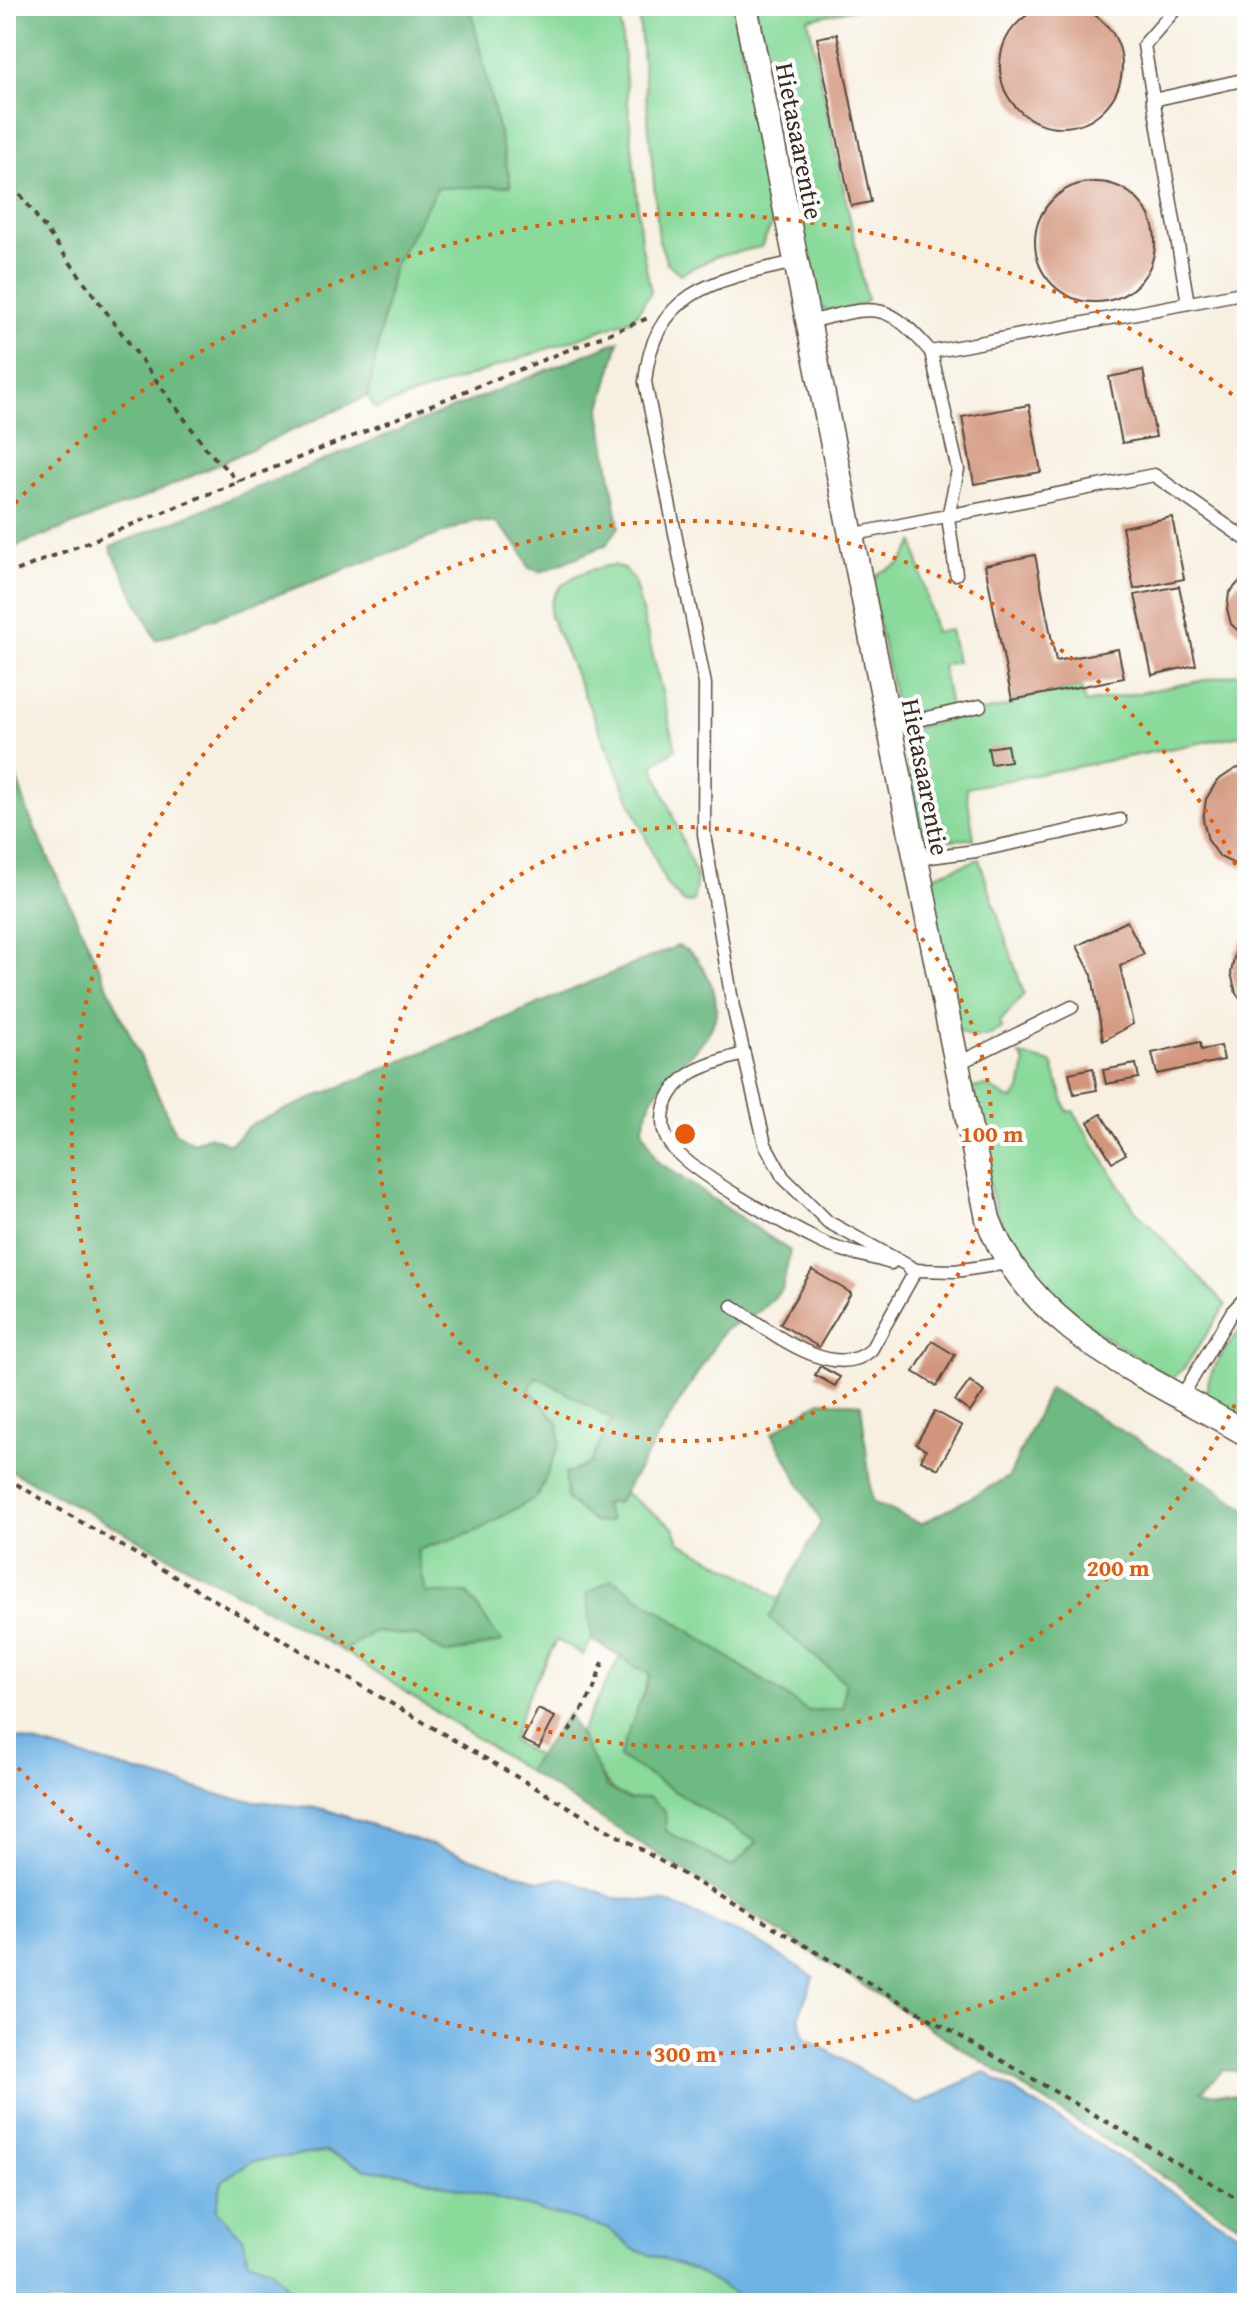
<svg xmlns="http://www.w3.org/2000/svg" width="1253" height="2309" font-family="'Gentium Book Plus',serif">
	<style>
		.green { fill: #89da9b; stroke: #62825c; stroke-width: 2 }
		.forest { fill: #6eba83; stroke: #547250; stroke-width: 2 }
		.water { fill: #6eb2e4; stroke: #546e81; stroke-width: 2 }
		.building { fill: #d3957b }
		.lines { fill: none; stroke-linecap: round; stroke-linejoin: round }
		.lane-casing { stroke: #57483b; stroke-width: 15 }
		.street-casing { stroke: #57483b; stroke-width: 27 }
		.path { stroke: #57483b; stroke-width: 4; stroke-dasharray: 6 6; stroke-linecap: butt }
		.lane { stroke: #fff; stroke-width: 12 }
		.street { stroke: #fff; stroke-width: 24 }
		.ring { fill: none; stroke: #e8590c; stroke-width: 4; stroke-dasharray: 4 8 }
		.labels { text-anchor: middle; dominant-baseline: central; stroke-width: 8; stroke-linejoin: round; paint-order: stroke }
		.street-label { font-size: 26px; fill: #3b2a1e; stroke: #fff }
		.centre { fill: #e8590c; stroke: #fff; stroke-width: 4 }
		.ring-label { font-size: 24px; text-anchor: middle; font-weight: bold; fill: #e8590c; stroke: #fff; stroke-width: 8; stroke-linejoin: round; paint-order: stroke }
	</style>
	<rect width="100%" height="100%" fill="#fff"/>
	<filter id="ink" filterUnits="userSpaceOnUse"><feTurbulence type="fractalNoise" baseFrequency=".0125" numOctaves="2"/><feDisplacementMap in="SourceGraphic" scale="16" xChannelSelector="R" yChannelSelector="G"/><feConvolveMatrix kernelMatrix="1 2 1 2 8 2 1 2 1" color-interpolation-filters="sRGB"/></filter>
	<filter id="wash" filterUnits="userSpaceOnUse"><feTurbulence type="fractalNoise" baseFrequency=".006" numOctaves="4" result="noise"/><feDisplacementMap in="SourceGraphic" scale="32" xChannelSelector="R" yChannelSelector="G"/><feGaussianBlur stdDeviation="1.8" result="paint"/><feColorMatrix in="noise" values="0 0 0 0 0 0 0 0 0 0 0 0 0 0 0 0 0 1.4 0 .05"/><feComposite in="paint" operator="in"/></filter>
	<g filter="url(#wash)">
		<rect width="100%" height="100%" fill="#f7f0e0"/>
		<g class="green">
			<polygon points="470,6 619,6 641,242 651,292 633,319 375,409 368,396 393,268 437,187 511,185"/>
			<polygon points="638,6 733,6 775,218 761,247 715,257 680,274 667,263 659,240"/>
			<path d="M 755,6 L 867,6 L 808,19 L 867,300 C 851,312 828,317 814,302 Z"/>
			<polygon points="914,542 935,632 950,630 957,662 942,665 950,707 902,713 896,707 871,585 879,573 901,563"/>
			<path d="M 613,565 L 626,570 L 634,580 L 676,749 L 653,765 L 697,878 L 693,902 L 684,903 L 666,884 L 550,616 C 548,583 584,569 613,565 Z"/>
			<polygon points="1247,672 1247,734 966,788 974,839 939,840 920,835 903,738 917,727 1012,705 1012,700 1081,687 1085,703"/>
			<path d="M 979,859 L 1024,994 L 999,1023 L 1002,1028 C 987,1039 972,1042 957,1029 L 930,877 Z"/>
			<path d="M 1020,1055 L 1052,1063 L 1067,1111 L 1073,1111 L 1135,1210 L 1226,1305 L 1184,1368 L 1172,1379 C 1095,1331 1024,1294 994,1202 C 983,1166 979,1126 971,1088 L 987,1086 L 1012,1100 L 1020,1091 L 1025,1063 Z"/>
			<path d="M 1247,1321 L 1247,1424 L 1206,1397 C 1206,1368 1230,1344 1247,1321 Z"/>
			<polygon points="537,1376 612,1419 590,1464 565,1474 610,1522 602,1504 618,1502 624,1492 674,1528 679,1542 752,1580 779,1600 770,1618 845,1682 844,1708 808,1711 612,1579 587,1594 592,1640 583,1655 557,1640 527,1697 512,1741 538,1756 527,1771 343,1651 373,1632 418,1636 446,1654 501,1642 467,1593 425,1593 417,1549 477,1531 559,1424 529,1389"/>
			<path d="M 620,1657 L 650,1675 L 620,1758 L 758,1842 L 732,1867 L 666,1831 L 665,1812 C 604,1793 608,1789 579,1734 Z"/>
			<polygon points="326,2152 366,2169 401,2173 609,2229 633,2249 694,2270 751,2303 302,2303 270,2268 248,2260 241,2237 216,2212 222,2181 251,2161"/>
		</g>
		<g class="forest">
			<polygon points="6,6 470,6 511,186 437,188 393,268 368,396 148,496 6,550"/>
			<polygon points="619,341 600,411 619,527 606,545 541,572 529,568 520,548 497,523 475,521 156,640 110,547"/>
			<path d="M 6,746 L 30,818 L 175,1132 L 194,1143 L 209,1136 L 230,1144 L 251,1124 L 677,946 C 693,951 699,960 707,975 C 739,1035 680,1052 655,1094 C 649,1104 646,1118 642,1129 L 657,1161 L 790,1251 L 782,1290 L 761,1310 L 724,1330 L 618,1502 L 603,1504 L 611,1521 L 595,1523 L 567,1500 L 565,1474 L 590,1464 L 612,1419 L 537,1376 L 529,1389 L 559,1424 L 560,1443 L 538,1496 L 477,1531 L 417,1550 L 426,1593 L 467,1593 L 502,1642 L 446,1654 L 418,1636 L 373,1632 L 343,1651 L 6,1468 Z"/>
			<polygon points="1049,1388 1192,1472 1247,1510 1247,2072 1223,2070 1201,2092 1247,2097 1247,2230 527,1771 568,1714 607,1787 629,1800 649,1797 665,1812 666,1831 732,1867 757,1842 619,1757 650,1675 592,1640 587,1594 612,1579 808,1711 843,1708 845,1682 769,1618 821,1522 772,1433 820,1401 861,1404 872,1502 921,1524 1009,1477"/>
		</g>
		<polygon class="water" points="6,1735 231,1798 324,1809 540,1881 564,1878 615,1898 666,1902 755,1940 814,1977 799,2015 805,2037 917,2104 985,2072 1247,2239 1247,2303 751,2303 694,2270 633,2249 609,2229 401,2173 366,2169 326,2152 251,2161 222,2181 216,2211 242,2237 248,2260 270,2268 302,2303 6,2303"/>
		<g id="blocks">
			<g class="building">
				<circle cx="1061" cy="66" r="61"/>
				<polygon points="837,34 871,202 851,206 817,38"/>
				<circle cx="1095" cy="242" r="60"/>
				<polygon points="1143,370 1156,437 1122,443 1109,377"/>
				<polygon points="1029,405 1041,472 974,484 962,417"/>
				<polygon points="1172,517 1184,579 1134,589 1122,527"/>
				<polygon points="1035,555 1056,661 1118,649 1124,678 1012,700 985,565"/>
				<polygon points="1247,573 1247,639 1231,624 1227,609 1229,593"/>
				<polygon points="1179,586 1196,665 1152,675 1135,595"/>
				<polygon points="1007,745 1010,761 991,764 988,748"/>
				<polygon points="1247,766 1247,870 1220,857 1208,840 1203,820 1206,799 1217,781 1235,769"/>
				<polygon points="1127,921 1144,954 1120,966 1133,1024 1103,1041 1092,975 1077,946"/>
				<polygon points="1247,932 1247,1009 1236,993 1231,973 1235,952"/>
				<polygon points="1200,1042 1201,1050 1221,1046 1224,1060 1157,1074 1152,1053"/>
				<polygon points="1136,1064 1139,1078 1106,1084 1103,1070"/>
				<polygon points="1093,1068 1097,1090 1074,1094 1069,1073"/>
				<polygon points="1101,1114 1126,1154 1112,1162 1088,1122"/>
				<polygon points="812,1270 851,1293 819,1347 780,1324"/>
				<polygon points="932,1341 955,1355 937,1386 914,1372"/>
				<polygon points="820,1366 840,1377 835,1386 815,1375"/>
				<polygon points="970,1381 984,1392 970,1412 955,1401"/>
				<polygon points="935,1411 962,1426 938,1469 921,1460 926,1450 916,1444"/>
				<polygon points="538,1709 555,1717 539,1748 522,1740"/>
			</g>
		</g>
	</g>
	<g filter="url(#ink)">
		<use href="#blocks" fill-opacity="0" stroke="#57483b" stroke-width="2"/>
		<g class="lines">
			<defs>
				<g id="lane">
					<polyline points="1178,6 1144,45 1188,303"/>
					<polyline points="1153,100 1247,79"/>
					<path d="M 796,262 C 718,279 653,289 645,382 L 705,684 L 704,834 L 733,1007 L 765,1144 L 783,1177 L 828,1222 L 916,1270 L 955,1271 L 1008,1263"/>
					<path d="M 808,322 C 873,307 884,297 931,352 L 1247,292"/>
					<polyline points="931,352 958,470 948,517 956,574"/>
					<polyline points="850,535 1154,475 1247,540"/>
					<polyline points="887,727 980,706"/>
					<polyline points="915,859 976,851 1120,820"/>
					<path d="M 743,1054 C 710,1064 678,1070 665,1106 C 662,1117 662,1131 668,1141 C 684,1170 788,1226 821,1242 C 842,1252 869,1256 891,1263"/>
					<polyline points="955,1065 1072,1007"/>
					<path d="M 732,1306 C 766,1328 834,1384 871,1350 L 916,1270 L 909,1268"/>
					<polyline points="1182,1396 1232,1312 1247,1296"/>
				</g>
				<path id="street" d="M 745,6 L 988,1219 C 1029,1331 1150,1377 1247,1434"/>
			</defs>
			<use href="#lane" class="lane-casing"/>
			<use href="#street" class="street-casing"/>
			<g class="path">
				<polyline points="6,175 208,451 239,482"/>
				<polyline points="6,575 648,318"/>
				<polyline points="6,1478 1247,2204"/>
				<polyline points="569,1732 593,1691 604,1659"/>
			</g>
			<use href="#lane" class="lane"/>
			<use href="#street" class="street"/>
		</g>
	</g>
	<g class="ring">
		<circle cx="685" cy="1134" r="307"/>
		<path d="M1245 1383A613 613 0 1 1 1245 885"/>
		<path d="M1245 1864A920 920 0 0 1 7 1756M7 512A920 920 0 0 1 1245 404"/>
	</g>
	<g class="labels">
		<g class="street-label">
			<text transform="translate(800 141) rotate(79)">Hietasaarentie</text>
			<text transform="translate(926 777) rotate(79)">Hietasaarentie</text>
		</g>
	</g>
	<circle cx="685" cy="1134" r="12" class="centre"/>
	<g class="ring-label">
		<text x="992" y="1142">100 m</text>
		<text x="1118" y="1576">200 m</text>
		<text x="685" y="2062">300 m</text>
	</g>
	<rect width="1253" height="2309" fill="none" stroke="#fff" stroke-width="32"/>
</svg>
